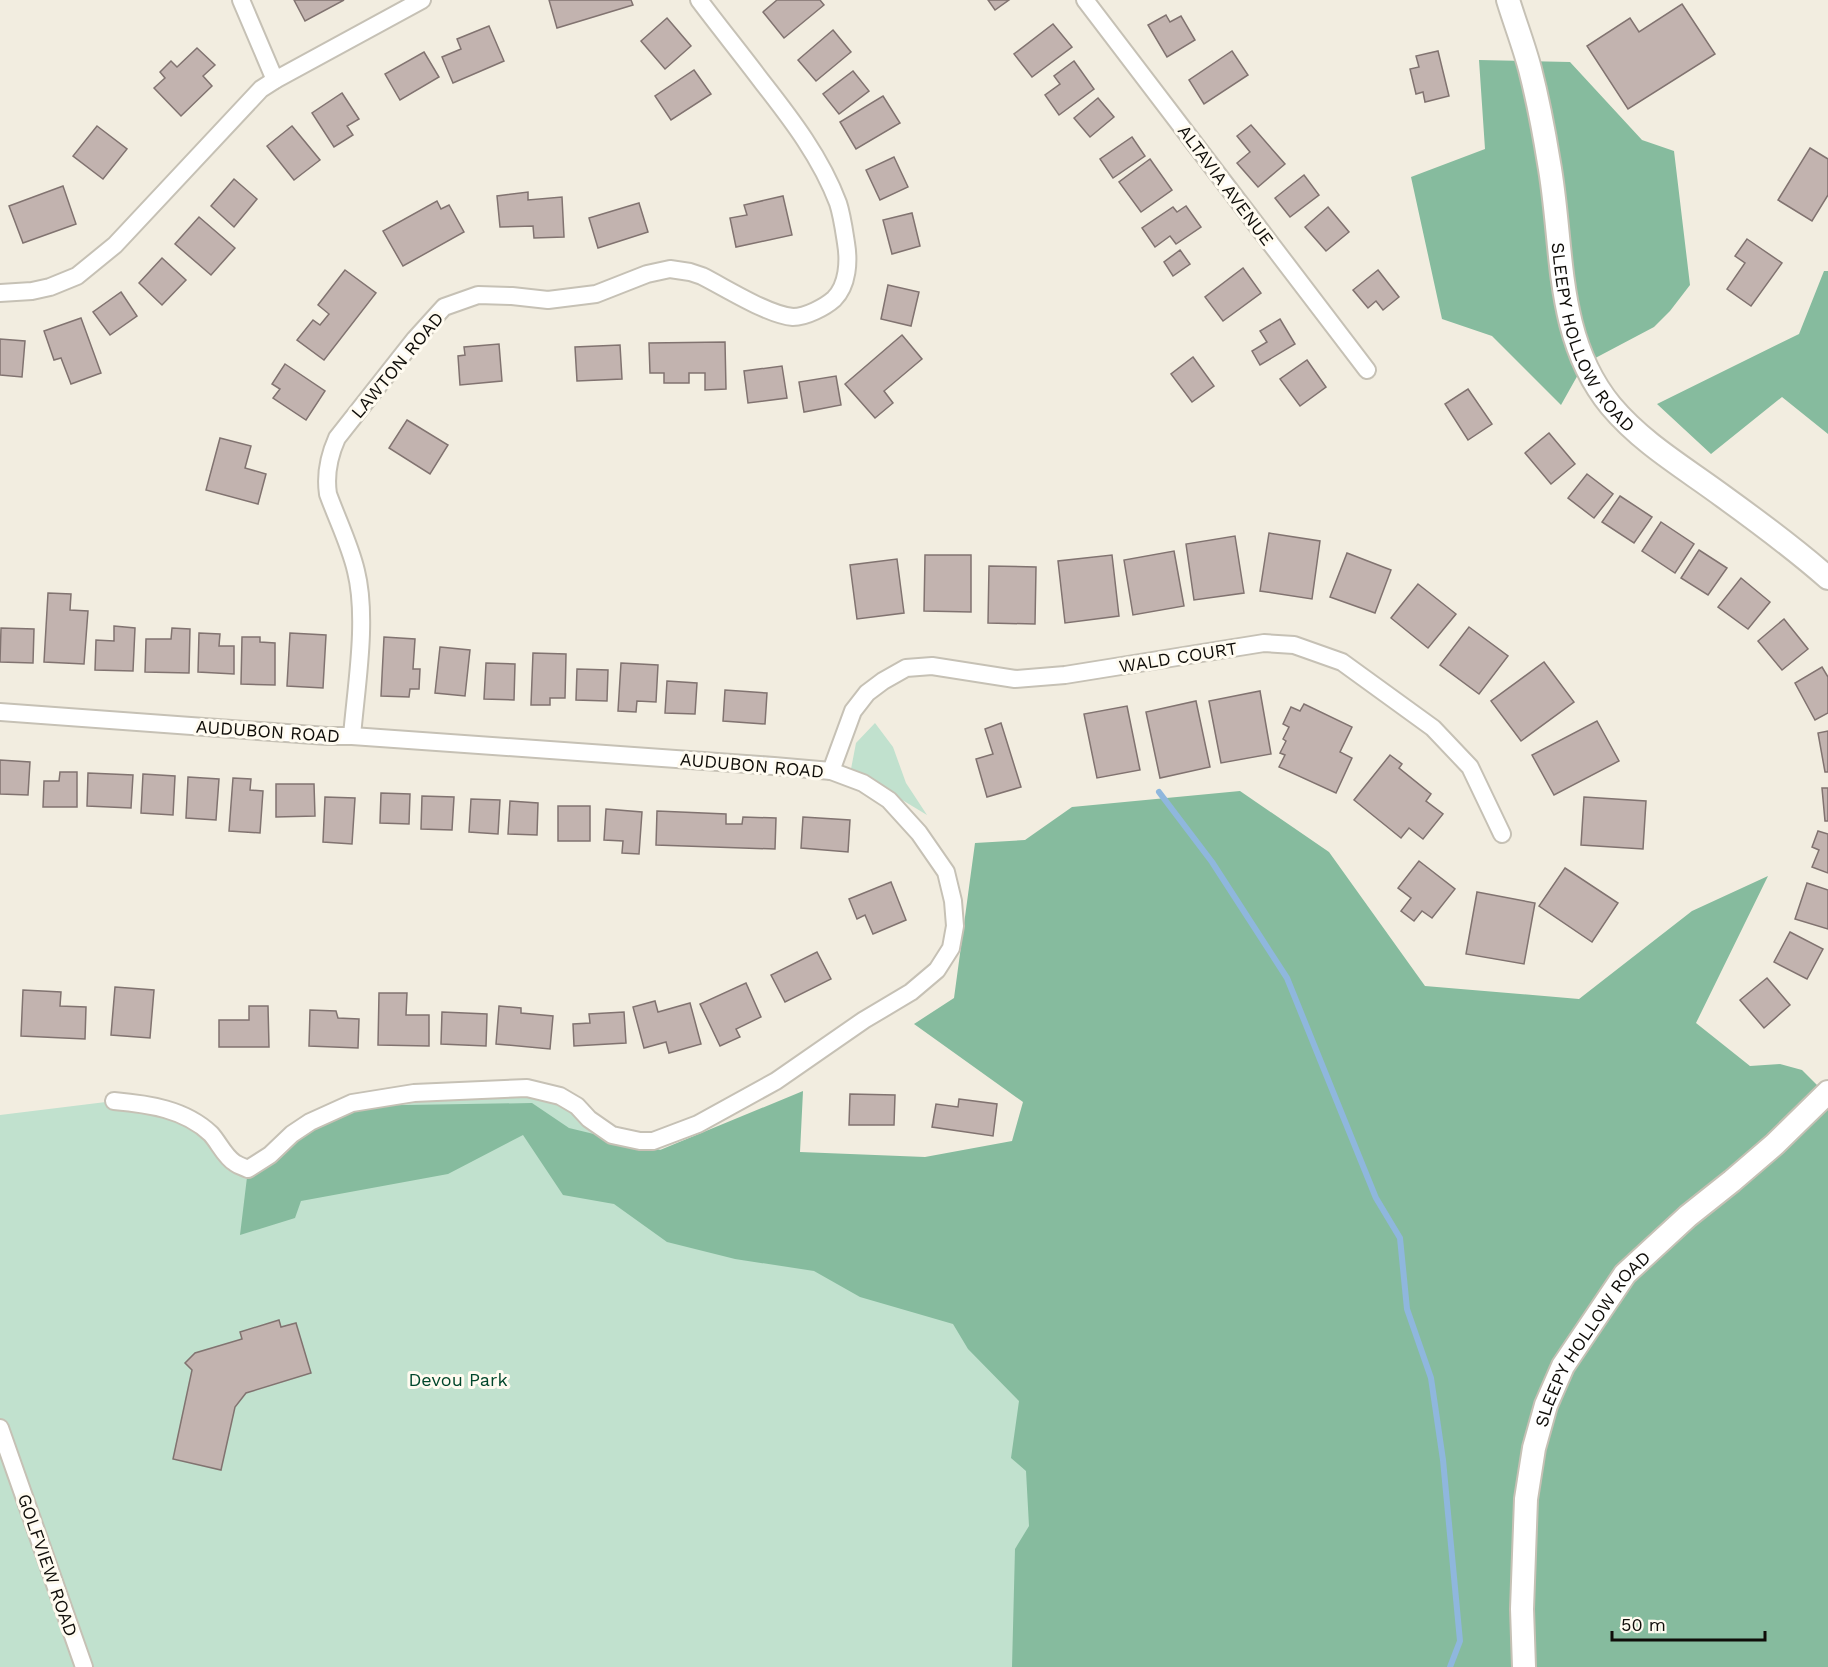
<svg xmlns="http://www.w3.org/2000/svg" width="1828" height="1667" font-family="'Work Sans',sans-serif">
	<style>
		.green { fill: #c1e1ce }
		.forest { fill: #86bb9e }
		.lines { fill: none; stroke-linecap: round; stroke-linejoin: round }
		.stream { stroke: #8fb7dd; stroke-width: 6 }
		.building { fill: #c2b3af; stroke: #817370; stroke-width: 1.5 }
		.minor-casing { stroke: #c6c1b5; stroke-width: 20 }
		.secondary-casing { stroke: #c6c1b5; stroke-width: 26 }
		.minor { stroke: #fff; stroke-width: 16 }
		.secondary { stroke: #fff; stroke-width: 22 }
		.labels { text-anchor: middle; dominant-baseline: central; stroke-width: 6; stroke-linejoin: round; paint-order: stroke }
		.street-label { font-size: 18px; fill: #0f0d09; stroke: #fffbf0 }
		.park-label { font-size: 18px; fill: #00462b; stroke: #fffbf0 }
	</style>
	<rect width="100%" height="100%" fill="#f2ede0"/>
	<g class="green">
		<polygon points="875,723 893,747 906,783 927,815 851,769 856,743"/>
		<polygon points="414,1093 560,1096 612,1135 1357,1359 1524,1667 0,1667 0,1115 114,1101 179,1114 248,1169"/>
	</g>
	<g class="forest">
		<polygon points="1479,60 1570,62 1642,140 1674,151 1690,285 1670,311 1654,327 1584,364 1561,405 1492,336 1442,319 1411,177 1485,149"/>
		<polygon points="1824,271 1828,271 1828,434 1782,397 1711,454 1657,404 1799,334"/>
		<polygon points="1240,791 1329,852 1425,986 1579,999 1692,911 1768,876 1696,1023 1750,1066 1780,1064 1802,1070 1826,1094 1828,1094 1828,1667 1012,1667 1015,1549 1029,1526 1026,1471 1011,1458 1019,1401 968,1349 953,1324 860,1297 814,1271 735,1259 667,1242 614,1204 563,1195 523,1135 448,1174 301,1201 295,1218 240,1235 248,1169 347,1106 532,1103 569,1128 660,1150 803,1091 800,1152 925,1157 1012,1141 1023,1102 914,1024 954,998 975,843 1025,840 1072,807"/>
	</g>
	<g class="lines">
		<polyline class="stream" points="1159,792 1212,862 1287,978 1376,1198 1400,1238 1407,1309 1431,1378 1443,1460 1460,1641 1450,1667"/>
	</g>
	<g class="building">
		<polygon points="294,0 344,0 305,21"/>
		<polygon points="549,0 631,0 633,5 557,28"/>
		<polygon points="777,0 820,0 824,5 784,38 763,12"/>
		<polygon points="988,0 1009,0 995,10"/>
		<polygon points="1682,4 1715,54 1628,109 1587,46 1630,18 1639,32"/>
		<polygon points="1166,15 1170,22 1181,16 1195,40 1167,57 1148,25"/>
		<polygon points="667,18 691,46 665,69 641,41"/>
		<polygon points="1053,24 1072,47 1032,77 1014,54"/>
		<polygon points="489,26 504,61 453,83 442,57 461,49 457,39"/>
		<polygon points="833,30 851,52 816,81 798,60"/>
		<polygon points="197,48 215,65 203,76 212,86 181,116 154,88 165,78 160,72 171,61 177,67"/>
		<polygon points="1232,51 1248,75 1204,104 1189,80"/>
		<polygon points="1438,51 1449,96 1425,102 1423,92 1416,94 1410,69 1419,67 1416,56"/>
		<polygon points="424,52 439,77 400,100 385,74"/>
		<polygon points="1074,61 1094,89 1059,115 1045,95 1060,84 1054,76"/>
		<polygon points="694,70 711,94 671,120 655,96"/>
		<polygon points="853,71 869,91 839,114 823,94"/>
		<polygon points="342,93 359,119 347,126 353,135 334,147 312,113"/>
		<polygon points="883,96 900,123 856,149 840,122"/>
		<polygon points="1098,98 1114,117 1090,137 1074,118"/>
		<polygon points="1251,125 1285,164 1258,187 1237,163 1250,152 1237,136"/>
		<polygon points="97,126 127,149 103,179 73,156"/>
		<polygon points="292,126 320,160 294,180 267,146"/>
		<polygon points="1132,137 1145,156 1113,178 1100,159"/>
		<polygon points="1810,148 1828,159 1828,195 1812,221 1778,200"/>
		<polygon points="894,157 908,187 880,200 866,170"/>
		<polygon points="1150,159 1172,190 1141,212 1119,182"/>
		<polygon points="1304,175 1319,195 1290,217 1275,198"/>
		<polygon points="234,179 257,199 234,227 211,206"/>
		<polygon points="63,186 76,224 23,243 9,206"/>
		<polygon points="528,192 528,200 562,197 564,237 534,238 533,226 500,227 497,196"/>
		<polygon points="783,196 792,235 736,247 730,218 747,215 744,205"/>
		<polygon points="437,201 441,209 449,205 464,232 403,266 383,231"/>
		<polygon points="639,203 648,232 598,248 589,218"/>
		<polygon points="1186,206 1201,227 1176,244 1170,236 1155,247 1142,228 1173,207 1177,212"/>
		<polygon points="1328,207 1349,232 1326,251 1305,227"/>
		<polygon points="912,213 920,246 892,254 883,220"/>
		<polygon points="199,217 235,248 211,275 175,244"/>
		<polygon points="1747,239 1782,263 1751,306 1727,289 1745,263 1735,256"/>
		<polygon points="1180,250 1190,264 1173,276 1164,262"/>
		<polygon points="162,258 186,280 162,305 139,283"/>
		<polygon points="1243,268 1261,293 1223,321 1205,297"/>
		<polygon points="345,270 376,293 324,360 297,340 313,320 320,325 329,314 318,305"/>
		<polygon points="1378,270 1399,297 1383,310 1376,301 1368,308 1353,290"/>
		<polygon points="888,285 919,292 911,326 881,319"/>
		<polygon points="121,292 137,316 110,335 93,312"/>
		<polygon points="81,318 101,373 71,384 61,358 54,360 44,331"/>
		<polygon points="1280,319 1295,344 1260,365 1252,351 1267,342 1260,331"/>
		<polygon points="902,335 922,359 884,391 893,403 875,418 845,384"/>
		<polygon points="0,339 25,341 22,377 0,375"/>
		<polygon points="725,342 726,389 705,390 705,373 689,373 689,383 664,383 664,373 650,373 649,343"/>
		<polygon points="499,344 502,381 460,385 458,356 465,355 464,347"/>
		<polygon points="620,345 622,379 577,381 575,347"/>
		<polygon points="1193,357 1214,386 1192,402 1171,374"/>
		<polygon points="1307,360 1326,387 1300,406 1280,379"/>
		<polygon points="285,364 325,391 306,420 273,398 280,389 272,384"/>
		<polygon points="782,366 787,398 748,403 744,371"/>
		<polygon points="836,376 841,405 804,412 799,382"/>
		<polygon points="1468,389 1492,424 1468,440 1445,404"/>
		<polygon points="407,420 448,445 430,474 389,448"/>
		<polygon points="1549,433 1575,464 1551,484 1525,453"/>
		<polygon points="220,438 251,446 245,468 266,474 258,504 206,490"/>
		<polygon points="1587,474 1613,494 1594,518 1568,498"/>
		<polygon points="1620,496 1652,517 1634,543 1602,522"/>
		<polygon points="1661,522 1694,544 1675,573 1642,551"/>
		<polygon points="1269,533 1320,541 1312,599 1260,591"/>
		<polygon points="1235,536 1244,593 1194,600 1186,544"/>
		<polygon points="1699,550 1727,568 1708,595 1681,578"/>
		<polygon points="1174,551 1184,606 1133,615 1124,560"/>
		<polygon points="1347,553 1391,570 1375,613 1330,597"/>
		<polygon points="925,555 971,555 971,612 924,611"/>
		<polygon points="1112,555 1119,616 1065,623 1058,561"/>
		<polygon points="897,559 904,613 857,619 850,565"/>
		<polygon points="989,566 1036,567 1035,624 988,623"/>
		<polygon points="1741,578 1770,602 1748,629 1718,607"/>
		<polygon points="1418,584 1456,614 1428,648 1391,618"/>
		<polygon points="48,593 71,594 70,610 88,611 84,664 44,662"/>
		<polygon points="1784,619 1808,649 1782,670 1758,641"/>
		<polygon points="114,626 135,628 133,671 95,670 96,640 114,641"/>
		<polygon points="1469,627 1508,656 1479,694 1440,665"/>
		<polygon points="1,628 34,629 33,663 0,662"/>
		<polygon points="172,628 190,629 189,673 145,672 146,639 171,639"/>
		<polygon points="199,633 220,634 219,646 234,646 234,674 198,672"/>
		<polygon points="290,633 326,635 323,688 287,686"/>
		<polygon points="242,637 260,637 260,642 275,643 275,685 241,684"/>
		<polygon points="384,637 415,639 413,669 420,669 419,689 410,689 409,697 381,696"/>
		<polygon points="440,647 470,650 465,696 435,693"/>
		<polygon points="533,653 566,654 565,698 550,698 550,705 531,705"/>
		<polygon points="1544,662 1574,702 1521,741 1491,701"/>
		<polygon points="486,663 515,664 514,700 484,699"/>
		<polygon points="621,663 658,665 656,702 637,701 636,712 618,711"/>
		<polygon points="1822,667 1828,677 1828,713 1815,720 1795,683"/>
		<polygon points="577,669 608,670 607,701 576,700"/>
		<polygon points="667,681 697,683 695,714 665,713"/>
		<polygon points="725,690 767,693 765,724 723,721"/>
		<polygon points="1260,691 1271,754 1221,763 1209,701"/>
		<polygon points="1196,701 1210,767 1160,778 1146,712"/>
		<polygon points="1304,704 1352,727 1340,752 1352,758 1336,793 1279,767 1285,755 1280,753 1286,741 1283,739 1289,727 1283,724 1291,707 1300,711"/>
		<polygon points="1127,706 1140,770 1097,778 1084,714"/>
		<polygon points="1597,721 1619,761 1554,795 1532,755"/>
		<polygon points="1001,723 1021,787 987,797 976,759 993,754 985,729"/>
		<polygon points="1828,731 1828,772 1825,772 1818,733"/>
		<polygon points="1390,755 1402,764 1399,768 1431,794 1426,801 1443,814 1423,839 1409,828 1401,838 1354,800"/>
		<polygon points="0,760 30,762 28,795 0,794"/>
		<polygon points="60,772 77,772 77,807 43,807 44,781 59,781"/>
		<polygon points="88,773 133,775 131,808 87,806"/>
		<polygon points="143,774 175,776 173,815 141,813"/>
		<polygon points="188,777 219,779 216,820 186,818"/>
		<polygon points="233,778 251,779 250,790 263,791 260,833 229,831"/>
		<polygon points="276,784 314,784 315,816 276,817"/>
		<polygon points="1822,788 1828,788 1828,821 1825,821"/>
		<polygon points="381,793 410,794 409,824 380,823"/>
		<polygon points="422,796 454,797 452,830 421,829"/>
		<polygon points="325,797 355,798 352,844 323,842"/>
		<polygon points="1584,797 1646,801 1643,849 1581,845"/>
		<polygon points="471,799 500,800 498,834 469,832"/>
		<polygon points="510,801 538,803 537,835 508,834"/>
		<rect x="558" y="806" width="32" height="35"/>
		<polygon points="606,809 642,812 639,854 622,853 623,841 604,840"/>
		<polygon points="657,811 726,814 726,824 742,824 743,817 776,818 775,849 656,845"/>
		<polygon points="803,817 850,820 848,852 801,848"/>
		<polygon points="1818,831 1828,834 1828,873 1812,867 1819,850 1812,847"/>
		<polygon points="1419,861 1455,889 1432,918 1422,911 1414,921 1401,911 1411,898 1398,888"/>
		<polygon points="1565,868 1618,903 1592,942 1539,906"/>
		<polygon points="891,882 906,920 873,934 865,915 857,919 849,899"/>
		<polygon points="1807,883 1828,890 1828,929 1795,919"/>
		<polygon points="1477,892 1535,903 1524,964 1466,954"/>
		<polygon points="1790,932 1823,949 1807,979 1774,962"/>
		<polygon points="817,952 831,979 785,1002 771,975"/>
		<polygon points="1767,978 1790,1005 1764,1028 1740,1000"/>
		<polygon points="746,983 761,1017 736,1029 740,1037 720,1046 700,1004"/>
		<polygon points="115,987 154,990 150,1038 111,1035"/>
		<polygon points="23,990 61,992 60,1006 86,1007 85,1039 21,1036"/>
		<polygon points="379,993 407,993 406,1015 429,1015 429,1046 378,1045"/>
		<polygon points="655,1001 658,1012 690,1003 701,1044 669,1053 666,1042 644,1048 633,1007"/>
		<polygon points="249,1006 268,1006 269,1047 219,1047 219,1020 249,1020"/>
		<polygon points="499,1006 521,1008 521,1013 553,1016 550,1049 496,1044"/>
		<polygon points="310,1010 336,1011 338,1018 359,1019 358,1048 309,1046"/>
		<polygon points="442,1012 487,1014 486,1046 441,1044"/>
		<polygon points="624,1012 626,1043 574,1046 573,1024 590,1023 589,1014"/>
		<polygon points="850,1094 895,1095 894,1125 849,1125"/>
		<polygon points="959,1099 997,1104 993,1136 932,1127 936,1104 958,1107"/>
		<polygon points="279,1320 281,1327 296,1323 311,1373 246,1393 235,1407 221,1470 173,1459 192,1370 185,1363 195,1353 242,1339 240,1332"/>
	</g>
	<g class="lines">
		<defs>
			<g id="minor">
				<polyline points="241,0 275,80"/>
				<polyline points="1085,0 1367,370"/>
				<polyline points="0,293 32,291 50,287 77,276 115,245 261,89 275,80 422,0"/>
				<path d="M 0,712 L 327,736 L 352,736 L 774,766 L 831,771 L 863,783 L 889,800 L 919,833 L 946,872 L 953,901 L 955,926 L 951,948 L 937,970 L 911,992 L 864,1020 L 776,1081 L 698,1124 L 653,1141 L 640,1141 L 612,1135 L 589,1119 L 577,1106 L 560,1096 L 527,1088 L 414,1093 L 352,1103 L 310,1122 L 292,1134 L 270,1155 L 248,1169 C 244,1167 239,1166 235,1163 C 225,1157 219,1143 211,1134 C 185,1109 148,1104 114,1101"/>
				<path d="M 352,736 C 356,687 368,619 356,571 C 350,545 337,519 328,494 C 325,474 329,456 337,438 L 415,339 L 444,307 L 478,295 L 512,296 L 548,300 L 596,294 L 647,274 L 670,269 L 690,272 L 702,276 C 726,288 768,315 793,317 C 806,317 825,307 834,299 C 848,285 849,261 846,243 C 844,230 842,215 838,203 C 821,158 792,120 763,83 C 742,55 720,28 699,0"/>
				<polyline points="831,771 853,711 867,693 883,681 906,668 932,666 1015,679 1065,675 1264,643 1294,645 1342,662 1433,728 1470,767 1502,834"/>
				<polyline points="0,1428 84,1667"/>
			</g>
			<g id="secondary">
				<path id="s1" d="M 1508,0 C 1515,23 1524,46 1530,69 C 1538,100 1544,132 1549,163 C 1564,246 1554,337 1611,406 C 1643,444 1685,468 1724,497 C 1760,523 1795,549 1828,578"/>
				<path id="s2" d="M 1524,1667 L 1522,1609 L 1526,1499 L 1534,1448 L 1546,1405 L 1563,1366 L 1625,1274 L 1688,1216 L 1732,1181 L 1775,1144 L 1828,1092"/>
			</g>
		</defs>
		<use href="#minor" class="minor-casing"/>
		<use href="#secondary" class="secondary-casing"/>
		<use href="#minor" class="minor"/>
		<use href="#secondary" class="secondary"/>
	</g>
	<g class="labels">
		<g class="street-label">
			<text transform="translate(1226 185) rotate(53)">ALTAVIA AVENUE</text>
			<text stroke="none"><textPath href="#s1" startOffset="351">SLEEPY HOLLOW ROAD</textPath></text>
			<text transform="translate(397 365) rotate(-50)">LAWTON ROAD</text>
			<text transform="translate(1178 657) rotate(-9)">WALD COURT</text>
			<text transform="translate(268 731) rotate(4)">AUDUBON ROAD</text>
			<text transform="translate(752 765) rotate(5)">AUDUBON ROAD</text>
			<text stroke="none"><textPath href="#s2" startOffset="345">SLEEPY HOLLOW ROAD</textPath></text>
			<text transform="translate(48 1565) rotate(71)">GOLFVIEW ROAD</text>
		</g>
		<g class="park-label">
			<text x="458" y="1379">Devou Park</text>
		</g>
	</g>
	<path d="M1612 1631v9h153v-9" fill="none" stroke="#0f0d09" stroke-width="3"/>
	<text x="1621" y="1631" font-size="18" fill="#0f0d09" stroke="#fffbf0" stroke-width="4.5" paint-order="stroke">50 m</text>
</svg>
